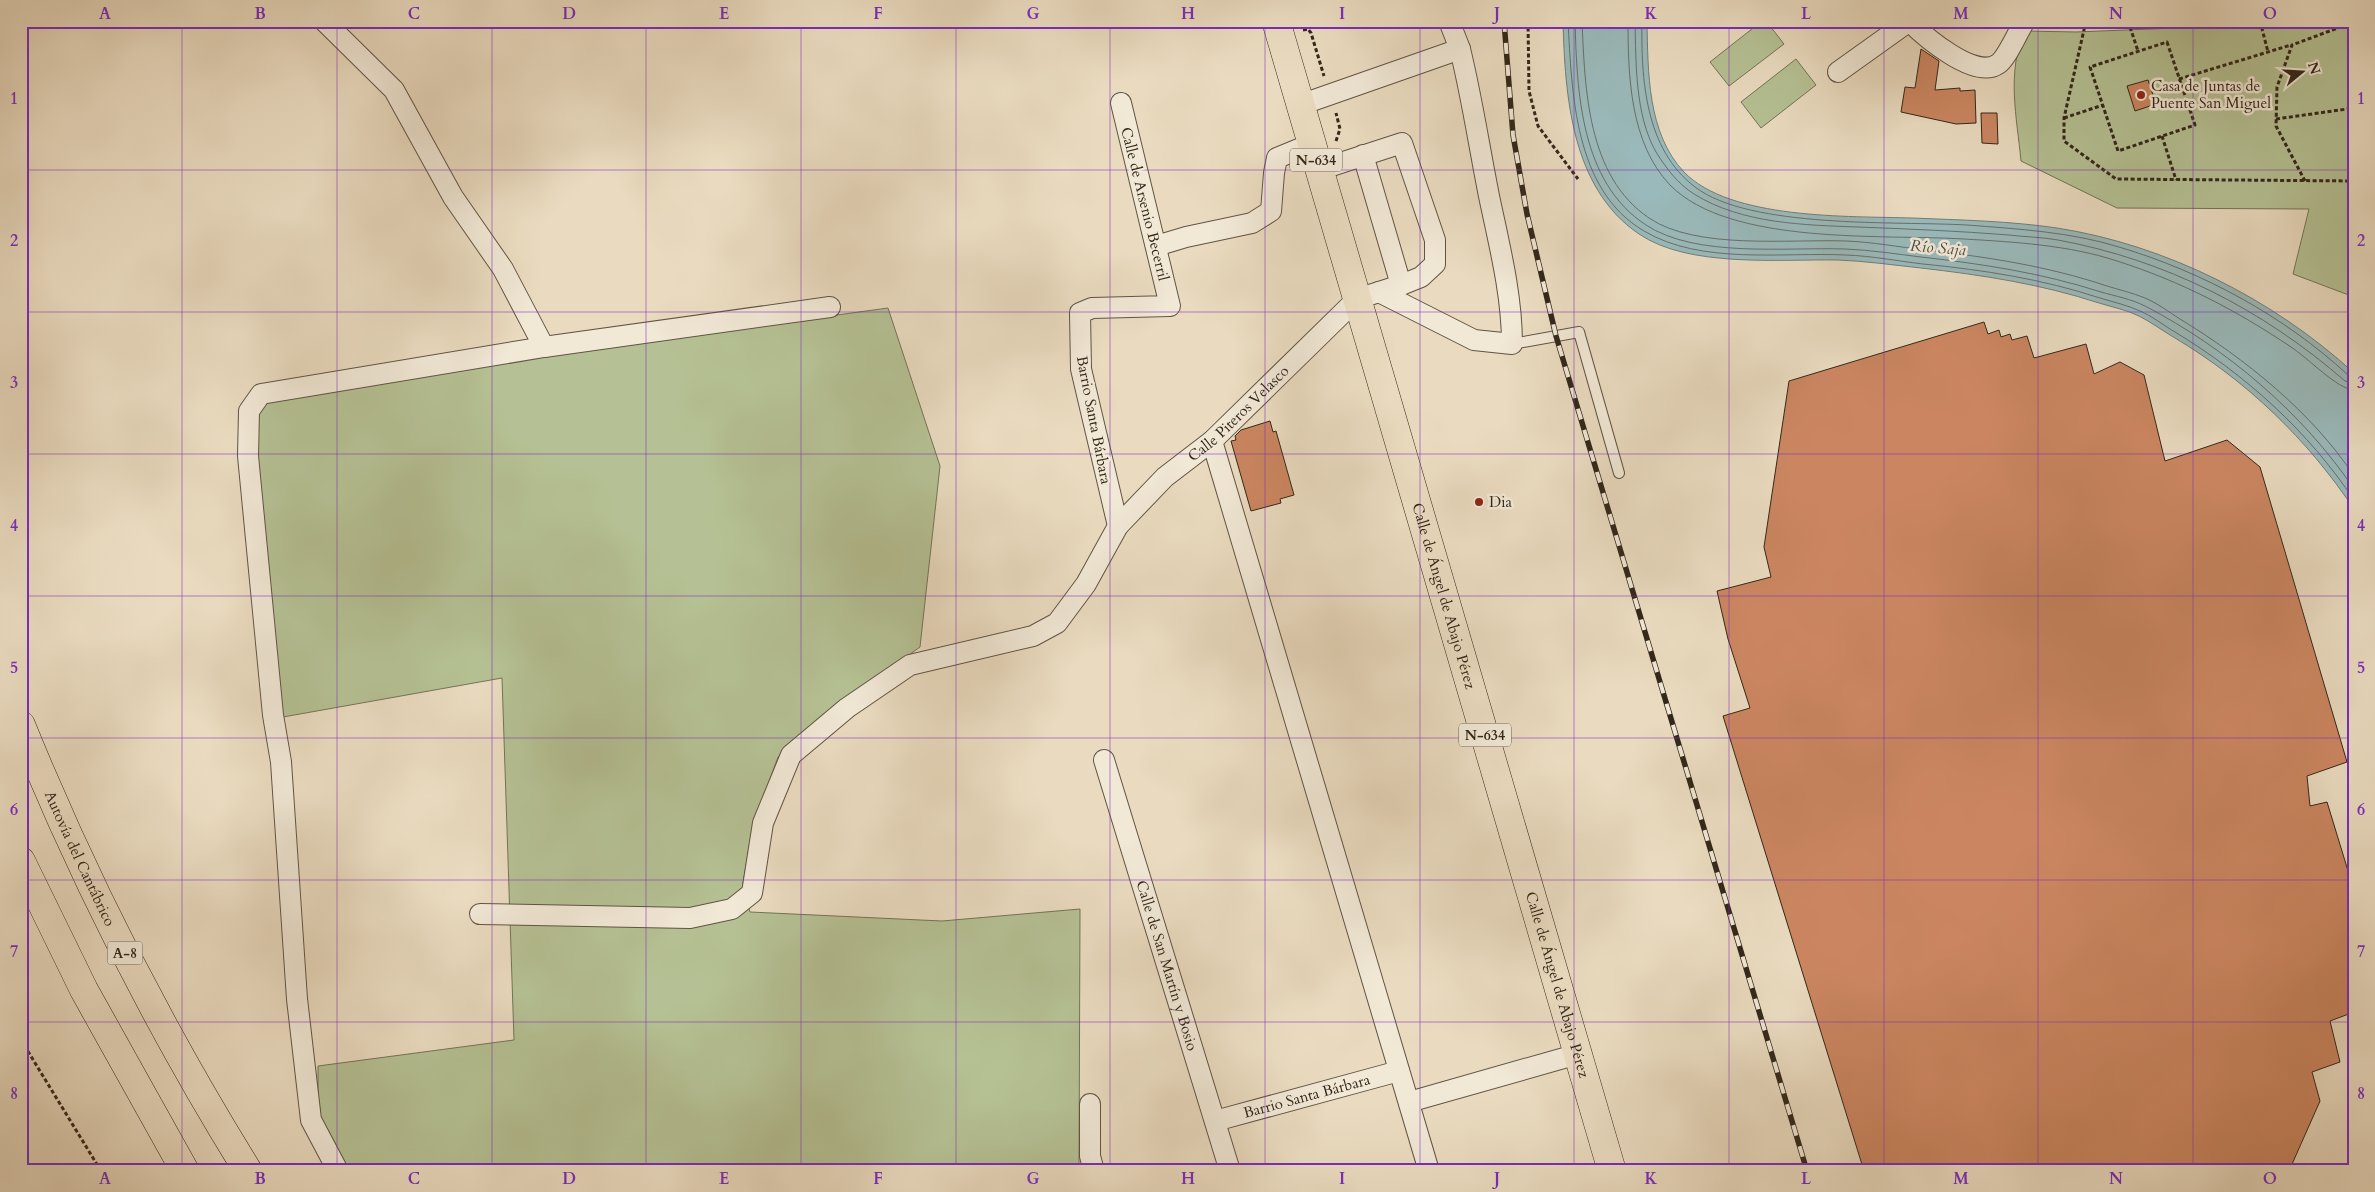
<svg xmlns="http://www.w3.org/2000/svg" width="2375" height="1192" font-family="Cardo,serif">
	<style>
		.green { fill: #b5c194; stroke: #747457 }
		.water { fill: #9ab9ba; stroke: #707f7a }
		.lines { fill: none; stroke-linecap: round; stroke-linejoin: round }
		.shore { stroke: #66706a; stroke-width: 1 }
		.building { fill: #cb8661; stroke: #32271a }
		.service-casing { stroke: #605444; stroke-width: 12 }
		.minor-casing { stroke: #605444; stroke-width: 22 }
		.trunk-casing { stroke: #32271a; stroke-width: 29 }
		.motorway-casing { stroke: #32271a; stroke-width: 29 }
		.path { stroke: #32271a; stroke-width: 3; stroke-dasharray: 4 2.5; stroke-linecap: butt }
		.service { stroke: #f1e8d6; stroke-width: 10 }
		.minor { stroke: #f1e8d6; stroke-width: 20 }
		.trunk { stroke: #eadbc0; stroke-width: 28 }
		.motorway { stroke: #eadbc0; stroke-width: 28 }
		.rail-casing { stroke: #32271a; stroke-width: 5.5 }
		.rail { stroke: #f1e8d6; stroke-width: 4; stroke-dasharray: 11; stroke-linecap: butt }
		.grid { fill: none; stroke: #7b2cbf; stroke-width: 1; stroke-opacity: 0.55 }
		.poi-dot { fill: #8f2418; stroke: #f1e8d6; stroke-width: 2 }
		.labels { text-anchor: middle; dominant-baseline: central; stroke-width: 5; stroke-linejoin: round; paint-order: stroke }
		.shield { fill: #f1e8d6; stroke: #6b6152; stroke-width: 1 }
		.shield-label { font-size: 14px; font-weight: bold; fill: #32271a }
		.poi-label { font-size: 15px; fill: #32271a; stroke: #f1e8d6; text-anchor: start }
		.street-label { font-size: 15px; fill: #32271a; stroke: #f1e8d6 }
		.water-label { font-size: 16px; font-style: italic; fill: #4c4c42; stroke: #f1e8d6 }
		.neatline { fill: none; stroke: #7b2cbf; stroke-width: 2 }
		.grid-label { font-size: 16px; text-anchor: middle; font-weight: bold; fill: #7b2cbf }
	</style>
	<rect width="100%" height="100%" fill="#eadbc0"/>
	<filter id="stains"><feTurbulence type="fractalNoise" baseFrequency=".004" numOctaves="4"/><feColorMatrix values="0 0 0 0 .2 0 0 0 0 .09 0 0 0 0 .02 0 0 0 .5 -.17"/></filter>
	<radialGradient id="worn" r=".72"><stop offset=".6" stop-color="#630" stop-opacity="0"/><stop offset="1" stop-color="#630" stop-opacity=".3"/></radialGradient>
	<g class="green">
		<polygon points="1762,21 1766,21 1784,44 1729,86 1710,62"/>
		<path d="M 2251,21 L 2354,21 L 2354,297 L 2293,274 L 2309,209 L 2117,208 L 2021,161 C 2017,118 2006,71 2025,31 L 2076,32 L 2225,26 Z"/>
		<polygon points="1796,59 1816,85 1761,128 1741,102"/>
		<polygon points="888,308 940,466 920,647 847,699 778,757 752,829 743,883 750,912 942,921 1080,909 1079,1171 344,1171 318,1120 318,1066 514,1040 502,678 283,717 249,411 261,394"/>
	</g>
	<path class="water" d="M 1563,21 L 1647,21 C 1648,71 1647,133 1684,172 C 1730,220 1849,216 1912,218 C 1960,220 2010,221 2057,228 C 2166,245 2273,299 2354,373 L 2354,509 C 2307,439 2247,381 2175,338 C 2163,331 2151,322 2139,316 C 2127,310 2112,307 2099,303 C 2041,284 1982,275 1921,268 C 1893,265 1865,261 1838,260 C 1779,259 1689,268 1639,234 C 1571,188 1565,95 1563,21 Z"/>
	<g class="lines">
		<g class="shore">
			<path d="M 1568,21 C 1572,93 1574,190 1644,231 C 1701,265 1782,252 1846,255 C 1872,256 1898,261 1923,264 C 1984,270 2042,279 2100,298 C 2113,302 2127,305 2140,311 C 2152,316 2163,325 2175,332 C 2246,375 2308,431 2354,500"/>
			<path d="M 1575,21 C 1577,91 1580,182 1646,225 C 1696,258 1786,247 1845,249 C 1871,250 1896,254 1921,257 C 1983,264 2042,273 2101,292 C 2115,296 2131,299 2145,306 C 2226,348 2303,413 2354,489"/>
			<path d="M 1582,21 C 1585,89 1587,176 1649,218 C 1696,250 1789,239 1846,241 C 1872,242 1899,247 1925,250 C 1988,257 2047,266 2107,286 C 2120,290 2133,293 2145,298 C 2157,303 2169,312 2180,319 C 2244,358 2312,412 2354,476"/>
			<path d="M 1628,21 C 1628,76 1630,143 1670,185 C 1730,246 1883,234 1964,239 C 2014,242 2069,245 2117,261 C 2180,281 2236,310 2291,347 C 2307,357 2338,390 2354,390"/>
			<path d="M 1635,21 C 1636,63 1635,115 1656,152 C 1666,168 1678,184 1694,194 C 1742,224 1805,225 1858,227 C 1909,229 1959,231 2009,235 C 2025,237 2042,237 2058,240 C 2166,260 2262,309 2345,381 L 2354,383"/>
			<path d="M 1642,21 C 1641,79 1645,149 1695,187 C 1750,229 1896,221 1967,225 C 2018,229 2071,232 2119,247 C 2203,272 2284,316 2348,375 L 2354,377"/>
		</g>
	</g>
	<g class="building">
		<polygon points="1921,49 1939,61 1935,90 1960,88 1960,91 1975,90 1976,123 1956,124 1901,112 1905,87 1915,88"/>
		<polygon points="2148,80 2156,104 2135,111 2127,86"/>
		<polygon points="1981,113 1997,113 1998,144 1982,143"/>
		<polygon points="1984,322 1988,334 1999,330 2001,337 2010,334 2012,340 2027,336 2034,358 2086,344 2094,374 2120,362 2144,375 2165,461 2227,440 2260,467 2347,762 2307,776 2310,806 2327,802 2349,874 2354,872 2354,919 2348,920 2354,938 2354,979 2349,981 2354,997 2354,1012 2330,1021 2340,1062 2312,1072 2320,1101 2289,1171 1864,1171 1723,716 1750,708 1728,639 1717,591 1771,577 1764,547 1789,381"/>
		<polygon points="1270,421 1273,432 1276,431 1294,495 1280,499 1281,503 1251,511 1231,441 1236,440 1235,436 1241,430"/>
	</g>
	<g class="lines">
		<defs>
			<polyline id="service" points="1512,344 1579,332 1619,473"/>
			<g id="minor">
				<polyline points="324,21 394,90 453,197 503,269 544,347 261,394 249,411 248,456 273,715 281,762 297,999 311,1120 338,1171"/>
				<path d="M 1909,21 C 1925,37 1975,80 1998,64 C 2007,58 2018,31 2025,21"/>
				<polyline points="1838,72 1908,22"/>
				<polyline points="1300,105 1460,49 1449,21"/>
				<polyline points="1363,155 1401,285"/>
				<polyline points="1156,246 1186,237 1252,223 1271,211 1274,173 1277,158 1311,144"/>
				<path d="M 1379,292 L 1474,340 L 1512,344 C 1512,294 1499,244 1489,196 C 1479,146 1472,98 1460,49"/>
				<polyline points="544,347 830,307"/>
				<polyline points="1212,441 1429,1171"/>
				<polyline points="1118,526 1081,369 1080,313 1092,308 1170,306 1121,103"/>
				<path id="s1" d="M 1104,760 L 1230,1171"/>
				<path id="s2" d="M 480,914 L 690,918 L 732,909 L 752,893 L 763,823 L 791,755 L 847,708 L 910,665 L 1033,636 L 1057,623 L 1086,584 L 1118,526 L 1165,477 L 1212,441 L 1357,299 L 1401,285 L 1421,277 L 1435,264 L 1435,240 L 1402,143 L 1319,170"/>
				<polyline points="1409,1102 1578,1054"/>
				<polyline points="1090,1104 1090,1156 1094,1171"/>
				<path id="s3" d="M 1215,1121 L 1399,1071"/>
			</g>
			<g id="trunk">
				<path id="s4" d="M 1276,21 L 1612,1171"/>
			</g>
			<g id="motorway">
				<path id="s5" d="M 21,725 C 84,880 160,1029 248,1171"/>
				<polyline points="21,861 84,990 185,1171"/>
			</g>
		</defs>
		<use href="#service" class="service-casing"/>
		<use href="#minor" class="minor-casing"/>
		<use href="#trunk" class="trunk-casing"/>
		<use href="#motorway" class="motorway-casing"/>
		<g class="path">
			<polyline points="1528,21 1529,91 1538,126 1578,179"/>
			<polyline points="2086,21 2064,118 2064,141 2116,179 2354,181"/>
			<polyline points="2128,21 2138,51"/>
			<polyline points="2260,21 2268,52"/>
			<polyline points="1303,30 1308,29 1311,33 1324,76"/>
			<polygon points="2167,42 2195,125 2118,151 2090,67"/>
			<polyline points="2179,79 2291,45"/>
			<polyline points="2064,118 2103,105"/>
			<polyline points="2276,119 2354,108"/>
			<polyline points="2162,136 2176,180"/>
			<polyline points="1336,141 1340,129 1336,113"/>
			<polyline points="2305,181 2276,126 2277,87 2292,45 2354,22"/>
			<polyline points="21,1040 101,1171"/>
		</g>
		<use href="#service" class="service"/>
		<use href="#minor" class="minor"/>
		<use href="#trunk" class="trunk"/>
		<use href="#motorway" class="motorway"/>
		<defs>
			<polyline id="rail" points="1504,21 1513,135 1527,214 1556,336 1807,1171"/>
		</defs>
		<use href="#rail" class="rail-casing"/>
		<use href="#rail" class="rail"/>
	</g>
	<path class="grid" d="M 182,21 L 182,1171M 337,21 L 337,1171M 492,21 L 492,1171M 646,21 L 646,1171M 801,21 L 801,1171M 956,21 L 956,1171M 1110,21 L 1110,1171M 1265,21 L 1265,1171M 1420,21 L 1420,1171M 1574,21 L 1574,1171M 1729,21 L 1729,1171M 1884,21 L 1884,1171M 2038,21 L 2038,1171M 2193,21 L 2193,1171M 21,170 L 2354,170M 21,312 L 2354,312M 21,454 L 2354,454M 21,596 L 2354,596M 21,738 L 2354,738M 21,880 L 2354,880M 21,1022 L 2354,1022"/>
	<g class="poi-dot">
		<circle cx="2141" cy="95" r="5"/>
		<circle cx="1479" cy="502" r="5"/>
	</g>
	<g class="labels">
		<g class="shield">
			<rect x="1290" y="148.5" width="52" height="23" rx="4"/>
			<rect x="1459" y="723.5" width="52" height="23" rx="4"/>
			<rect x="107.5" y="941.5" width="35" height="23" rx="4"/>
		</g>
		<g class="shield-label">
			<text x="1316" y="160">N-634</text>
			<text x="1485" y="735">N-634</text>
			<text x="125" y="953">A-8</text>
		</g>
		<g class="poi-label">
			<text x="2151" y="86">Casa de Juntas de<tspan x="2151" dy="17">Puente San Miguel</tspan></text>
			<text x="1489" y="502">Dia</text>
		</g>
		<g class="street-label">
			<text transform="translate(1145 204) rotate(76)">Calle de Arsenio Becerril</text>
			<text stroke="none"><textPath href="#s2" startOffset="1006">Calle Piteros Velasco</textPath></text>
			<text transform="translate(1094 420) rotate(79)">Barrio Santa Bárbara</text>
			<text stroke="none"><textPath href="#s4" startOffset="599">Calle de Ángel de Abajo Pérez</textPath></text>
			<text stroke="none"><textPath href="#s5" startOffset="146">Autovía del Cantábrico</textPath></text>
			<text stroke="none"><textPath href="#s1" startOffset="215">Calle de San Martín y Bosio</textPath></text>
			<text stroke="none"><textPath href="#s4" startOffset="1004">Calle de Ángel de Abajo Pérez</textPath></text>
			<text stroke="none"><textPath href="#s3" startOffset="95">Barrio Santa Bárbara</textPath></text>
		</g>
		<g class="water-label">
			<text transform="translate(1938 248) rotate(5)">Río Saja</text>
		</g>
	</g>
	<rect width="2375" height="1192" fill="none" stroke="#eadbc0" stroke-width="55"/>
	<g transform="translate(2302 72) rotate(72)" stroke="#f1e8d6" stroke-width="4" paint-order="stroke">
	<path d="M0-4L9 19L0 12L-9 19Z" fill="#32271a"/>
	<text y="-8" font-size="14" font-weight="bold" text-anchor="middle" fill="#32271a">N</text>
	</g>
	<rect x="28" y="28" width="2320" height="1136" class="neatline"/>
	<g class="grid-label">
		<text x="105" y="19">A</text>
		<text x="260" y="19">B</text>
		<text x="414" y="19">C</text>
		<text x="569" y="19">D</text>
		<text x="724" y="19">E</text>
		<text x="878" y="19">F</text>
		<text x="1033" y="19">G</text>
		<text x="1188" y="19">H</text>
		<text x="1342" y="19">I</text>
		<text x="1497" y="19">J</text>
		<text x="1651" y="19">K</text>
		<text x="1806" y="19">L</text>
		<text x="1961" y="19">M</text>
		<text x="2116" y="19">N</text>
		<text x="2270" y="19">O</text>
		<text x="14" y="104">1</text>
		<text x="2361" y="104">1</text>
		<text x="14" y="246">2</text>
		<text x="2361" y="246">2</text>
		<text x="14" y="388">3</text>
		<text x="2361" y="388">3</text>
		<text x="14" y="531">4</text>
		<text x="2361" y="531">4</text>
		<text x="14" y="673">5</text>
		<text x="2361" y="673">5</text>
		<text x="14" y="815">6</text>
		<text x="2361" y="815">6</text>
		<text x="14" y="957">7</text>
		<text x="2361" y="957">7</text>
		<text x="14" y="1099">8</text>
		<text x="2361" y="1099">8</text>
		<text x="105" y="1184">A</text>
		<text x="260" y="1184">B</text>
		<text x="414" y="1184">C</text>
		<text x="569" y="1184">D</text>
		<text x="724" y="1184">E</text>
		<text x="878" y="1184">F</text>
		<text x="1033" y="1184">G</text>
		<text x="1188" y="1184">H</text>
		<text x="1342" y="1184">I</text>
		<text x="1497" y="1184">J</text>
		<text x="1651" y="1184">K</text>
		<text x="1806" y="1184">L</text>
		<text x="1961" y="1184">M</text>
		<text x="2116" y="1184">N</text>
		<text x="2270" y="1184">O</text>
	</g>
	<rect width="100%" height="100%" filter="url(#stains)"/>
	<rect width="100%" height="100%" fill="url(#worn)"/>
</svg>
